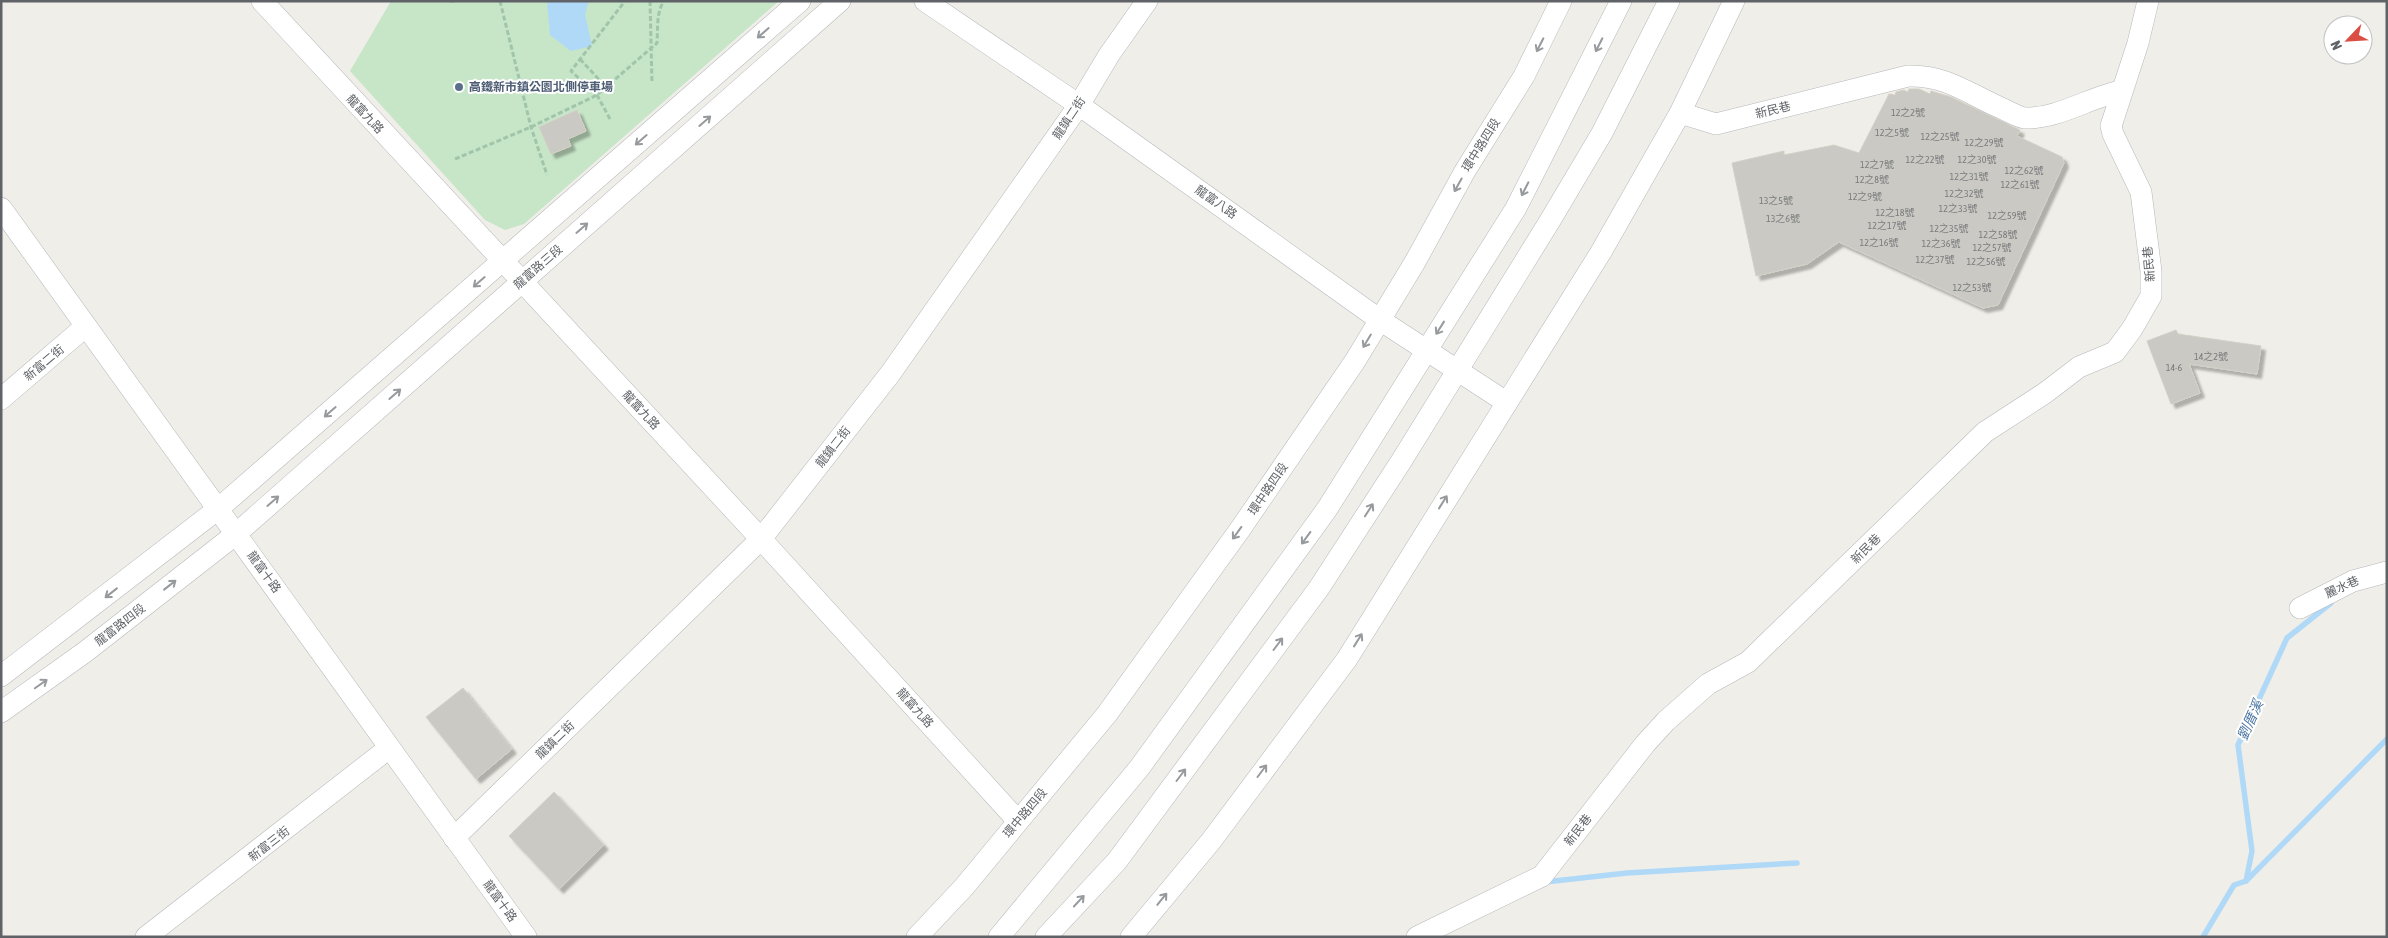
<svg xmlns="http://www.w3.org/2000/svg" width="2388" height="938" font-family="'Asap Condensed','Noto Sans TC',sans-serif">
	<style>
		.green { fill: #c7e5c7 }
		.water { fill: #b0d9f8 }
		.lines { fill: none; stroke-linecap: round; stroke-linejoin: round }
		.stream { stroke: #b0d9f8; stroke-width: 5.5 }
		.building { fill: #cbc9c4; stroke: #d4d0c7; filter: url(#shadow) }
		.minor-casing { stroke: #b5b8bb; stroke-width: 22 }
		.path { stroke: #a1c5ab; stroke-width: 3; stroke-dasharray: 5 2.5; stroke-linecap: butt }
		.minor { stroke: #fff; stroke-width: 21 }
		.oneway { stroke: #979a9c }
		.service-dot { fill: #5c6f8a; stroke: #fff; stroke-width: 2 }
		.labels { text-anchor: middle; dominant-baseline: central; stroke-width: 4; stroke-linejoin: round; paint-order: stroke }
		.number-label { font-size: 10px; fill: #7a7c7e }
		.service-label { font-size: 12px; font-weight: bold; fill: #4e5e75; stroke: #fff; text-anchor: start }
		.street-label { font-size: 12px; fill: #5f6367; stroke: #fff }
		.water-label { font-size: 14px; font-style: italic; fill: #4a74a1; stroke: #fff }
	</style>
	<defs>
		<filter id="shadow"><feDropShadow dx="4.5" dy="4.5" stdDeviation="1" flood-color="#0004"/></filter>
	</defs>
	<rect width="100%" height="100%" fill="#f0eee8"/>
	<polygon class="green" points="391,1 779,1 524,224 505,230 485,220 350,71"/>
	<polygon class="water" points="547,1 589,1 585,14 592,46 571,51 550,35"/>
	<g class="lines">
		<g class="stream">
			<polyline points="2246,881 2387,739"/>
			<polyline points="1545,882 1627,873 1797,863"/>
			<polyline points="2203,937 2234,885 2246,881 2252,851 2238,745 2287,638 2331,603"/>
		</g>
	</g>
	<g class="building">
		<polygon points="1909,89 1919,89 1930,94 1931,91 1951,97 2020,130 2017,136 2062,157 2064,163 1998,305 1983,308 1839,242 1807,264 1756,276 1732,163 1784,151 1784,155 1834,145 1859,153 1889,94 1895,95 1896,92 1903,90 1908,92"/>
		<polygon points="577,110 586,131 568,139 571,146 551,154 539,127"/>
		<polygon points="2176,330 2178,334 2261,346 2257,374 2189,364 2200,393 2171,404 2147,341"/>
		<polygon points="463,688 512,749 476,779 426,717"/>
		<polygon points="554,792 604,845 559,889 509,836"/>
	</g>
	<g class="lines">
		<defs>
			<g id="minor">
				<polyline points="262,1 761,539 1018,821"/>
				<polyline points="925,1 1079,105 1380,320 1506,402"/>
				<path d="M 1680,113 L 1716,124 L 1908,76 C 1946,75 1967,93 2001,108 C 2008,111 2018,117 2025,118 C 2058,119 2090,97 2121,91"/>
				<polyline points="1,208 526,937"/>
				<polyline points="1,399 86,326"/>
				<polyline points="2300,608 2353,581 2387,572"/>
				<polyline points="1,676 218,509 800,1"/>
				<polyline points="1,712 85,652 236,534 840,1"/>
				<polyline points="454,838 761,539 890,374 1079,105 1109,55 1147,1"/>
				<polyline points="146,937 389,748"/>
				<polyline points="917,937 964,887 1107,714 1241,528 1355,361 1415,262 1465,171 1524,76 1561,1"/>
				<polyline points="999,937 1140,767 1327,509 1516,208 1621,1"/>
				<polyline points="1046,937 1117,861 1319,588 1402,460 1551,219 1602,133 1669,1"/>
				<polyline points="1131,937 1211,841 1347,659 1601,252 1680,113 1734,1"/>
				<polyline points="1417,937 1542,876 1645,744 1666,721 1708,684 1748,662 1985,432 2045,393 2079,367 2115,352 2132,329 2151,296 2151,271 2141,192 2113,134 2111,126 2138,43 2148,1"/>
			</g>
		</defs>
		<use href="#minor" class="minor-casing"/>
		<g class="path">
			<polyline points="449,1 456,1"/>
			<polyline points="500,1 531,127 547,175"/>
			<polyline points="650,1 652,83"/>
			<polyline points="580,59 606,87"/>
			<polyline points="610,119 597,95 571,71 625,1"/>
			<path d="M 455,159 L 531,127 L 597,95 L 657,43 C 658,30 656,12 664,1"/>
		</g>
		<use href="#minor" class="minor"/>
	</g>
	<defs><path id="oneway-shaft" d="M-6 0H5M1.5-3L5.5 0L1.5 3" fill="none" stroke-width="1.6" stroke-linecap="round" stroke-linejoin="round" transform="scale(1.25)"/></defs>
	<g class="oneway">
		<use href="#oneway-shaft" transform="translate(763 33) rotate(139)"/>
		<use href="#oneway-shaft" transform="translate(1540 45) rotate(117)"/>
		<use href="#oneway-shaft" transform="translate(1599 45) rotate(117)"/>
		<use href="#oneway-shaft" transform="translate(705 121) rotate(-41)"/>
		<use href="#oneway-shaft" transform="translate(641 140) rotate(139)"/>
		<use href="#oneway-shaft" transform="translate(1458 185) rotate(119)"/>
		<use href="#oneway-shaft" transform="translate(1525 189) rotate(117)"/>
		<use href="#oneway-shaft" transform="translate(582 228) rotate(-41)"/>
		<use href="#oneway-shaft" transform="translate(479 282) rotate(139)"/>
		<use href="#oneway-shaft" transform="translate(1440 328) rotate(122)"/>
		<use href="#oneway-shaft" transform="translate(1367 341) rotate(121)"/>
		<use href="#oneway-shaft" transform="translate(395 394) rotate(-41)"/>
		<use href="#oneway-shaft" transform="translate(330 412) rotate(139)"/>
		<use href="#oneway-shaft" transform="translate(273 501) rotate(-41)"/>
		<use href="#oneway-shaft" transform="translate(1443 502) rotate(-58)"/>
		<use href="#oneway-shaft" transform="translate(1369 510) rotate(-57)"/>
		<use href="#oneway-shaft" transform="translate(1237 533) rotate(126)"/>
		<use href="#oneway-shaft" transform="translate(1306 538) rotate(126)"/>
		<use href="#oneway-shaft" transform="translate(170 585) rotate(-38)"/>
		<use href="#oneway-shaft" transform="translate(111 593) rotate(142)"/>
		<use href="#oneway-shaft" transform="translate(1358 640) rotate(-58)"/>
		<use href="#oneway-shaft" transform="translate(1278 644) rotate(-53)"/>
		<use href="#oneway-shaft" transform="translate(41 684) rotate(-35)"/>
		<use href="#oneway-shaft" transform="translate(1262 771) rotate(-53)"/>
		<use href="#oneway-shaft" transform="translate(1181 775) rotate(-53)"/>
		<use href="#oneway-shaft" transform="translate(1162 899) rotate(-51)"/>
		<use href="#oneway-shaft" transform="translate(1079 901) rotate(-47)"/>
	</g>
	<circle class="service-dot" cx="459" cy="87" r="5"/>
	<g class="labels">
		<g class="number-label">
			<text x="1908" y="112">12之2號</text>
			<text x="1892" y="132">12之5號</text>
			<text x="1940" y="136">12之25號</text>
			<text x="1984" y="142">12之29號</text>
			<text x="1925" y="159">12之22號</text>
			<text x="1977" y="159">12之30號</text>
			<text x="1877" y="164">12之7號</text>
			<text x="2024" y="170">12之62號</text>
			<text x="1969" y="176">12之31號</text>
			<text x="1872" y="179">12之8號</text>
			<text x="2020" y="184">12之61號</text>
			<text x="1964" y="193">12之32號</text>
			<text x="1865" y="196">12之9號</text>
			<text x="1776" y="200">13之5號</text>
			<text x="1958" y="208">12之33號</text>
			<text x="1895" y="212">12之18號</text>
			<text x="2007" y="215">12之59號</text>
			<text x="1783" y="218">13之6號</text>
			<text x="1887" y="225">12之17號</text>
			<text x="1949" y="228">12之35號</text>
			<text x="1998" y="234">12之58號</text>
			<text x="1879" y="242">12之16號</text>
			<text x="1941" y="243">12之36號</text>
			<text x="1992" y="247">12之57號</text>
			<text x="1935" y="259">12之37號</text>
			<text x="1986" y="261">12之56號</text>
			<text x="1972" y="287">12之53號</text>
			<text x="2211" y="356">14之2號</text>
			<text x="2174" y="367">14-6</text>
		</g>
		<g class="service-label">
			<text x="469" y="87">高鐵新市鎮公園北側停車場</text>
		</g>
		<g class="street-label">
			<text transform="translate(1773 110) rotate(-14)">新民巷</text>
			<text transform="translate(365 114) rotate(47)">龍富九路</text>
			<text transform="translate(1069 118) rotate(-56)">龍鎮二街</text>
			<text transform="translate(1481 145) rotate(-58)">環中路四段</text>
			<text transform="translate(1216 202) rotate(35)">龍富八路</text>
			<text transform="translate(2149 264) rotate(-95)">新民巷</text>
			<text transform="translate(538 267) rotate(-41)">龍富路三段</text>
			<text transform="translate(44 363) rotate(-40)">新富二街</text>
			<text transform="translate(641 410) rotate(47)">龍富九路</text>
			<text transform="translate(833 447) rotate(-52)">龍鎮二街</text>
			<text transform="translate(1268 489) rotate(-56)">環中路四段</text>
			<text transform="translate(1866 549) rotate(-45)">新民巷</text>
			<text transform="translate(264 572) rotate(54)">龍富十路</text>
			<text transform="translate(2342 587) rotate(-24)">麗水巷</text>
			<text transform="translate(120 625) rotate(-38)">龍富路四段</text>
			<text transform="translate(915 708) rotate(48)">龍富九路</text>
			<text transform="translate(555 740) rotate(-44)">龍鎮二街</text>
			<text transform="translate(1025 813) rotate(-50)">環中路四段</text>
			<text transform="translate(1578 830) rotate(-52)">新民巷</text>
			<text transform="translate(269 844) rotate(-38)">新富三街</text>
			<text transform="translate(500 901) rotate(54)">龍富十路</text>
		</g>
		<g class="water-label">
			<text transform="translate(2250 720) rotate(-66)">劉厝溪</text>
		</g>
	</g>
	<rect width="2388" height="938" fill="none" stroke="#5f6367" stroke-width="5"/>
	<g transform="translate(2348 40) rotate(245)"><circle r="24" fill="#ffffff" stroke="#bfc1c2"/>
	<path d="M0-4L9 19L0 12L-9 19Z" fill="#da4e44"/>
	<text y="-8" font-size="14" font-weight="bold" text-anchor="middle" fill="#5f6367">N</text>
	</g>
</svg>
